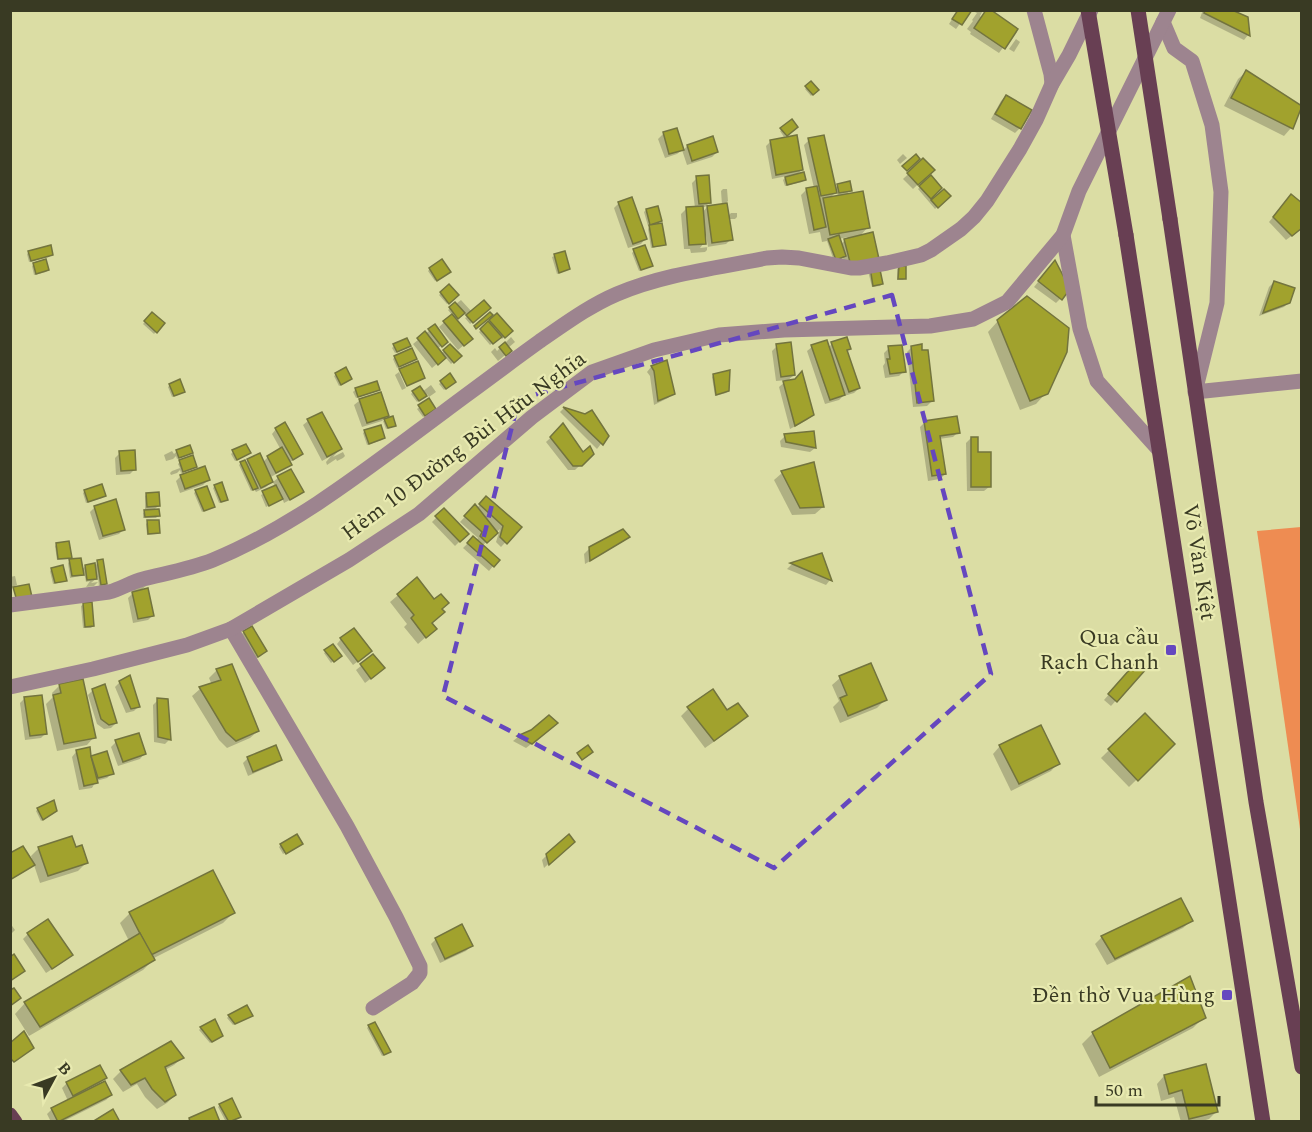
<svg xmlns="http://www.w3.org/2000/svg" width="1312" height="1132" font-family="Spectral,serif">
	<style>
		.green { fill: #ee8c52 }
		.shadow { fill: #0003; fill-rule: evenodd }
		.building { fill: #a1a22d; stroke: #73743e; stroke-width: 1.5 }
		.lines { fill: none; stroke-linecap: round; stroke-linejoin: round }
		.minor { stroke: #9d848f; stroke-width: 15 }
		.major { stroke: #683f53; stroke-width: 15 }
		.major-bridge { stroke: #683f53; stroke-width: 15 }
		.marked { fill: none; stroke: #6547bf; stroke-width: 4.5; stroke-dasharray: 12 8; stroke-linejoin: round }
		.poi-dot { fill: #6547bf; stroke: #e8eab0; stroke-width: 2 }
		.labels { text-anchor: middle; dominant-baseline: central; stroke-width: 4.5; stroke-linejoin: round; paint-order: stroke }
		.street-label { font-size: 22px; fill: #393a23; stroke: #e8eab0 }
		.poi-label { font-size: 22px; fill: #393a23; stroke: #e8eab0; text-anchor: end }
	</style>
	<rect width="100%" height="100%" fill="#dbdda4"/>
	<polygon class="green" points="1301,527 1302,527 1301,836 1257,531"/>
	<g class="shadow">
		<polygon points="958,10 970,10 956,29 949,24"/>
		<polygon points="976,10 983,10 980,16 981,17 987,10 1016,30 999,53 970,34 971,32 967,29 973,21 972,20 977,13 975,12"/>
		<polygon points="1203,10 1228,10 1247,18 1248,35 1244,40 1200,18"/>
		<polygon points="1016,39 1020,42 1014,52 1009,49"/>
		<polygon points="1246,72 1300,107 1291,128 1284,136 1224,106 1238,79"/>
		<polygon points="811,83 817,90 811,96 805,89"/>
		<polygon points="1006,96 1020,128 1015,133 991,119 1001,101"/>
		<polygon points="792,121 796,127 784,137 780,131"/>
		<polygon points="676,130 683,151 687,146 717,152 712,157 687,165 682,150 677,154 665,158 658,139 663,134"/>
		<path d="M 809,140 L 834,189 L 838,185 L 850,190 L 845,196 L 868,227 L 859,237 L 847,270 L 843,258 L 834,261 L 827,241 L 822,242 L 820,232 L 809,234 L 801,195 L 806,190 L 814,188 L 804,145 ZM 837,191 L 838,197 L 829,199 ZM 848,237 L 843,242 L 841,245 L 839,239 Z"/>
		<polygon points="771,141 802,170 796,175 804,180 802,182 785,186 783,180 787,176 772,179 766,146"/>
		<polygon points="903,154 907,158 900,164 897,160"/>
		<polygon points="923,160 933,170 913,189 903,179"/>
		<polygon points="930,177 932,196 934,199 948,196 935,209 918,189"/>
		<path d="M 697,178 L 710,202 L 705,207 L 701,207 L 702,213 L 707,207 L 722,205 L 721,191 L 723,189 L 727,189 L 728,201 L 726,203 L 728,216 L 731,213 L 737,213 L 737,217 L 735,219 L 728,219 L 731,239 L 726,244 L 707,247 L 707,250 L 705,252 L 691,253 L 690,249 L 684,249 L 681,214 L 686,209 L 695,208 L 692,183 ZM 703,235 L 706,235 L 708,247 L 700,248 L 704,243 Z"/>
		<polygon points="1286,201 1302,228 1286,240 1269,222"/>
		<polygon points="619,203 645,239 641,244 628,248 614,208"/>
		<polygon points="646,210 660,221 655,226 664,244 662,246 651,248 648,229 652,224 648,226 644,212"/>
		<polygon points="634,251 649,267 639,271 632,253"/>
		<polygon points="29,252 51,255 49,257 29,262 27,254"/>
		<polygon points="564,252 568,269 557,274 552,257"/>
		<polygon points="34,264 48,270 46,272 34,275 32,266"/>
		<polygon points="899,267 905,278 903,280 897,280 897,269"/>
		<polygon points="1050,267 1060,299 1056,303 1034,287"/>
		<polygon points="430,269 447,273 435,281 428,271"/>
		<polygon points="868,271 882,284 880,286 872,287"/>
		<polygon points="1274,282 1289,302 1284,307 1259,316 1269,287"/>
		<polygon points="449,286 457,295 447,304 439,295"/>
		<polygon points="461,300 472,312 489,308 470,324 465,318 467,317 463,313 455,320 471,339 458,350 439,327 452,315 448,310"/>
		<polygon points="152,314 163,324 154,334 143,324"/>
		<polygon points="490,321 511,331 502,339 500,337 490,345 479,332"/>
		<polygon points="998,321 1046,393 1036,404 1020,410 988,332"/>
		<polygon points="435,326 446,342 437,349 441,354 450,346 460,356 451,364 445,357 432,368 413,344"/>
		<polygon points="511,337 515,342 508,348 510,351 498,361 491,352 495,348 497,351"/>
		<polygon points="832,344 850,349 846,352 859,388 854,393 844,396 844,395 839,400 825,404 807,351 812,347 828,348"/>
		<polygon points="394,346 409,346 395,353 392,348"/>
		<polygon points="777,346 794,375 786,382 812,415 807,420 790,429 779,387 787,380 776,381 772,351"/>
		<polygon points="912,347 932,401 927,406 913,407 907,352"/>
		<polygon points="889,348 904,371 899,376 885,378 883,366 885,363 884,353"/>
		<polygon points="395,357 414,360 397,368 393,359"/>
		<polygon points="666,362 673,393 668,398 654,405 650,376 647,372 651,367"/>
		<polygon points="345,369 348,381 339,386 334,376"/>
		<polygon points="399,372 406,388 402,390 395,375"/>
		<polygon points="449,375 454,381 444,390 439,384"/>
		<polygon points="714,375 728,391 726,393 715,396 712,377"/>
		<polygon points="376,383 379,389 377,391 356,398 353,392 355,390"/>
		<polygon points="170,385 183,392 172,397 168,387"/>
		<polygon points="431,385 436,392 429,397 427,394 417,402 411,394 413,392 422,392"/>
		<polygon points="380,394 388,415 382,421 362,427 354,405 359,401"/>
		<polygon points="429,400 433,411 423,417 417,409"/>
		<polygon points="564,408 585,415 607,436 597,449 560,412"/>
		<polygon points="392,418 394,425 386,429 383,421"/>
		<polygon points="308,421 340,449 333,457 343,452 345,456 343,458 337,461 336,459 327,465 326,462 331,456 322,461 303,425"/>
		<polygon points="925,422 958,432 953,437 939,439 945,474 940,479 928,481 920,427"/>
		<polygon points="563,426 582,455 592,454 575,470 568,470 546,442"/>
		<polygon points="276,429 301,454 289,463 290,464 285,469 269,478 271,482 266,487 256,492 254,489 251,491 239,465 241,463 245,463 248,460 262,463 268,457 281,450 272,434"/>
		<polygon points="365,431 384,438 382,440 367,445 363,433"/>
		<polygon points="785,436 815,448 810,452 781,447 780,441"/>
		<polygon points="971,438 989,487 984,491 967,491 966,443"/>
		<polygon points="172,451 174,454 177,451 192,453 177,459 176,456 173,459 166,461 164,455"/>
		<polygon points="233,452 247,455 235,461 231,454"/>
		<polygon points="120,453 135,469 130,474 116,475 115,458"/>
		<polygon points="180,462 193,468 181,473 180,470 177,473 171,475 170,473 172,471 180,468 178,464"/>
		<polygon points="291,471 302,492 297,496 284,503 282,498 266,507 261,495 275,487 273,482 278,478"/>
		<polygon points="782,473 823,507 815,514 792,515 774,480"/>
		<polygon points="181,476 208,480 203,485 180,493 176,481"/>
		<polygon points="215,486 227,499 225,501 219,503 213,488"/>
		<polygon points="85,491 104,496 102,498 86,503 83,493"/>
		<polygon points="196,491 214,506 202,512 194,493"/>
		<polygon points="147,494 158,506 153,511 158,516 156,518 143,518 143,513 148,509 145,509 145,496"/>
		<polygon points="486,498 520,527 501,547 496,542 500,529 482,546 498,560 489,571 463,548 473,538 476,541 478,538 460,522 475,506 477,508"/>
		<polygon points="95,507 124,529 119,534 99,540 90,512"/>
		<polygon points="444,510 467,534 455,546 432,522"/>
		<polygon points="148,522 159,532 157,534 147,535 146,524"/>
		<polygon points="628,537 624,541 585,564 584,554 589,549"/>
		<polygon points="57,544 70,557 68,559 57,560 55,546"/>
		<polygon points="821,555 830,580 826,585 787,569 791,565"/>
		<polygon points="70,561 81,570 86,566 96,565 98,561 101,561 107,591 99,587 98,577 91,583 98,582 94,586 86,587 90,581 86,582 84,572 80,576 70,578 68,563"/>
		<polygon points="52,569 65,580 63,582 53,584 50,571"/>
		<polygon points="15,576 17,585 10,588 10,577"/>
		<polygon points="416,580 441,610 430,623 427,636 418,644 404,627 407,624 390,602"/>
		<polygon points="146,586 140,591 153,615 148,620 133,623 128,598 133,593 132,587"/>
		<polygon points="84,604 93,626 91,628 83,628 81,606"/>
		<polygon points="252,628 265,651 261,656 252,661 239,637 244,632"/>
		<polygon points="341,639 365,656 353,665 337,644"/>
		<polygon points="333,646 340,655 331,663 324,653"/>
		<polygon points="373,656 378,673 365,683 356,670"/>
		<polygon points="1133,667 1145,668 1111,706 1104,700"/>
		<polygon points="217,670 258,731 250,738 227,748 219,740 192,696 200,689 212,685 209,678"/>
		<polygon points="840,678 885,700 877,708 840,723 833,707 839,701 832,685"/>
		<polygon points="120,682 139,706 134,711 126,713 115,687"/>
		<polygon points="60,685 94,737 87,745 57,751 46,704 53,697 52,693"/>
		<polygon points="93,690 116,723 111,728 104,729 97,724 88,695"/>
		<polygon points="713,691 726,712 746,716 739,724 705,748 681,716 688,709"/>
		<polygon points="25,698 46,733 41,738 25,740 20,703"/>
		<polygon points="158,700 169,740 165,744 154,742 153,705"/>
		<polygon points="1145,715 1173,744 1129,787 1101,758"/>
		<polygon points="552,728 526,748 513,741 518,737 532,732"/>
		<polygon points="116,742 144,754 140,759 118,766 111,747"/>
		<polygon points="1000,746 1058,763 1051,771 1011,791 993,754"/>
		<polygon points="76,752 89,758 106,753 112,773 107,778 96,781 92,788 79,790 72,757"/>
		<polygon points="248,758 280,759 275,764 248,776 243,763"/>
		<polygon points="38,809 53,813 41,821 36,811"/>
		<polygon points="573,841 544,868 542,860 547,855"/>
		<polygon points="281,845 299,845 283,854 279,847"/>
		<polygon points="39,848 75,848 86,863 78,871 40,883 31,856"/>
		<polygon points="130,913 233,913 223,923 152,959 153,960 143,970 29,1036 15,1014 25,1003 129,941 120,923"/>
		<polygon points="1191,921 1183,928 1107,965 1095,944 1102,937"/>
		<polygon points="10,923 15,930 10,935"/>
		<polygon points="28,934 66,960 46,973 23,939"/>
		<polygon points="436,939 471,946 466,951 440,963 431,944"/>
		<polygon points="1189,979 1204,1017 1193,1028 1099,1077 1082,1044 1093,1033"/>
		<polygon points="229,1016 252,1016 233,1025 227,1018"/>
		<polygon points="369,1026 387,1054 382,1056 367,1028"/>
		<polygon points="201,1028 219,1038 210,1043 199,1030"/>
		<polygon points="182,1058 174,1065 165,1070 175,1095 167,1103 157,1109 145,1097 137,1084 123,1092 113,1079 121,1071"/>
		<polygon points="1164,1076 1217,1111 1209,1119 1199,1122 1181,1122 1174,1097 1161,1101 1157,1084"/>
		<polygon points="105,1078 97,1086 111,1095 106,1100 62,1122 51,1122 47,1114 52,1109 68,1101 62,1088 67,1083"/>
		<polygon points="220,1105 230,1122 226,1122 218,1107"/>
	</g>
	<g class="building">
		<polygon points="958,10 972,10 962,25 952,19"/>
		<polygon points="986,10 991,10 1018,29 1005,49 974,28"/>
		<polygon points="1205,10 1232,10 1248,17 1250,36 1204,13"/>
		<polygon points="1246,70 1302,106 1293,129 1231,98"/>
		<polygon points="811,81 819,90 813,95 805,86"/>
		<polygon points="1006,95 1032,110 1021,129 995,114"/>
		<polygon points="792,119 798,127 787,136 780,128"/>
		<polygon points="677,128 684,150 669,154 663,132"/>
		<polygon points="797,135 803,170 776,175 770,140"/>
		<polygon points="824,135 837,193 821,196 808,138"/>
		<polygon points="713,136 718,152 692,161 687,145"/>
		<polygon points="916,154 920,159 907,171 902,166"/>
		<polygon points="923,158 935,170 918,185 907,173"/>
		<polygon points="804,172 806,180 787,185 785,177"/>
		<polygon points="709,175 711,203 699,204 696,176"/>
		<polygon points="931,175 942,188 931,199 919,186"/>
		<polygon points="850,181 852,191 839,193 837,184"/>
		<polygon points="817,186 826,227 814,230 806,188"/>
		<polygon points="944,189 951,196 938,208 931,200"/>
		<polygon points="863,191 870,228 830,235 823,198"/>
		<polygon points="1291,194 1302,203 1302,228 1292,236 1273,217"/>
		<polygon points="632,197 647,239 633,244 618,202"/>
		<polygon points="727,203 733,240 712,243 707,206"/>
		<polygon points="658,206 662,221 650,225 646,209"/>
		<polygon points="703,206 706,244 689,245 686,207"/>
		<polygon points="662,223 666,245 653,247 649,225"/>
		<polygon points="873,232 879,259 851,266 844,239"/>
		<polygon points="839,235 846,256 836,260 828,239"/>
		<polygon points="51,245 53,255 31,261 28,251"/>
		<polygon points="645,245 653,266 641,270 633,249"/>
		<polygon points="565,251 570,269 559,273 554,254"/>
		<polygon points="46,259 49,270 36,274 33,263"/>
		<polygon points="442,259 451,272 437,281 429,268"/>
		<polygon points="1055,260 1070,289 1062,300 1038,281"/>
		<polygon points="879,265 883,284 873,286 870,267"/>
		<polygon points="899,266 906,266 906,279 898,279"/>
		<polygon points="1274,281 1295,288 1290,303 1263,313"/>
		<polygon points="449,284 459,295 449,304 440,292"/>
		<polygon points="1027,296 1069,328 1067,352 1048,394 1030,401 997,320"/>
		<polygon points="484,300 491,308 473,323 466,315"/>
		<polygon points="455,302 465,313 458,319 449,307"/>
		<polygon points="152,312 165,323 157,333 144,321"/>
		<polygon points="490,312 493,315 476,329 474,326"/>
		<polygon points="497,313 513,331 505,338 489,320"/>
		<polygon points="452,314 473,339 464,346 443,321"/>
		<polygon points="488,321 502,337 493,344 480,329"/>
		<polygon points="435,324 448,342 442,347 428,329"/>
		<polygon points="425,331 446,358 438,365 417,338"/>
		<polygon points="847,337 851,349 847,350 860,388 849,392 831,342"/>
		<polygon points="407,338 411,346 397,352 393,344"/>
		<polygon points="827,340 845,395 830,400 811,345"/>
		<polygon points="505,342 512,351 506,356 499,347"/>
		<polygon points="791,342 795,375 781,377 776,344"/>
		<polygon points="450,344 462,356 454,363 443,350"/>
		<polygon points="922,344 922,350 928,350 934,401 917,403 911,346"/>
		<polygon points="902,345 906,372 890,374 887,359 890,359 888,346"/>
		<polygon points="412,348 417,359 399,367 394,356"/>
		<polygon points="667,360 675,394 658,401 654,371 651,366"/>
		<polygon points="418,361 425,378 407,386 399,369"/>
		<polygon points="346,367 352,379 341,385 335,373"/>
		<polygon points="730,370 729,391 716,395 713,374"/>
		<polygon points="802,371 814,415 795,426 783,381 795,379"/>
		<polygon points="450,373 456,382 446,389 440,381"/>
		<polygon points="180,379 185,392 174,396 169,384"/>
		<polygon points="377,381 380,390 358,397 355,388"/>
		<polygon points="420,386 427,396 419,401 412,391"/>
		<polygon points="381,392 389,416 367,423 359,399"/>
		<polygon points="429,398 436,409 425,416 418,405"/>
		<polygon points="563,407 585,414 592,410 609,436 603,445"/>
		<polygon points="322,412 342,449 327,457 307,419"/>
		<polygon points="393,416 396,426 388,428 384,419"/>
		<polygon points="957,416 960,433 940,436 946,474 932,476 924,421"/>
		<polygon points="285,422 303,454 293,460 275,428"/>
		<polygon points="563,423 583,452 590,446 594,454 582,466 573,466 550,437"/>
		<polygon points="381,425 385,438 369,444 364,430"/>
		<polygon points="814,431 816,448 786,442 784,434"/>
		<polygon points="971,437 978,437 978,452 991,452 991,487 971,487"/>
		<polygon points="246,444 251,453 237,460 232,450"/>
		<polygon points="190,445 193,453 179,458 176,450"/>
		<polygon points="282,447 292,465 276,473 267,456"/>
		<polygon points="135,450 136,470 121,471 119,451"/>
		<polygon points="260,453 273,482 261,488 247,459"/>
		<polygon points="193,455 197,467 183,472 179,460"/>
		<polygon points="245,460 258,488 253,490 240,462"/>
		<polygon points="814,462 824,507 800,508 781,471"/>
		<polygon points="205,466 210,480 185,489 180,475"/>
		<polygon points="291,469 304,492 290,500 277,476"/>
		<polygon points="222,482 228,500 221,502 214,485"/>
		<polygon points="102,484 106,496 88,502 84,490"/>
		<polygon points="276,485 283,499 269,506 262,491"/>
		<polygon points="207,486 215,507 204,511 195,490"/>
		<polygon points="159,492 160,506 147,507 146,493"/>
		<polygon points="486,496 522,527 507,544 500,537 503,526 479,504"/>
		<polygon points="116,499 125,530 103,536 94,506"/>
		<polygon points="475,504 498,533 487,543 480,536 482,532 464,516"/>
		<polygon points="444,508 469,534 460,542 435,516"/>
		<polygon points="159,509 160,516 145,517 144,510"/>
		<polygon points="147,520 159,520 160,533 148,534"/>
		<polygon points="623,529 630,537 590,561 589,547"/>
		<polygon points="473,536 500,560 494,567 467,543"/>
		<polygon points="69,541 72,558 58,559 56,543"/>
		<polygon points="822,553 832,581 790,563"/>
		<polygon points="81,558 84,575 72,576 69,559"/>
		<polygon points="103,559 107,584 101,585 97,560"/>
		<polygon points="95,563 97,579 87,580 85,565"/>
		<polygon points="63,565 67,581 55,583 51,568"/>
		<polygon points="417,577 434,599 441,594 449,603 442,609 445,612 432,623 437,629 426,638 411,618 414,615 397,594"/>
		<polygon points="29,584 32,597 17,601 13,587"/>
		<polygon points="148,588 154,616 138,619 132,592"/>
		<polygon points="92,602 94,626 85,627 83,603"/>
		<polygon points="252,626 267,651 258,657 243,631"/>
		<polygon points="354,628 372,651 358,662 340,638"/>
		<polygon points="333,644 342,656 334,662 324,650"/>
		<polygon points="373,654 385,668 371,679 360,664"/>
		<polygon points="1138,660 1147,668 1117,702 1108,694"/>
		<polygon points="871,663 887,700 848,716 840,698 847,695 839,676"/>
		<polygon points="232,664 259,731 236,741 226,732 199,687 221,680 216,669"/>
		<polygon points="130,675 140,707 131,709 119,681"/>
		<polygon points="83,679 96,738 64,744 53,695 61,693 59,684"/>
		<polygon points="105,684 117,723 109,725 101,719 92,689"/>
		<polygon points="713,689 727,710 738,703 748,716 714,741 687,707"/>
		<polygon points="42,695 47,734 30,736 24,697"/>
		<polygon points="157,698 168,699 171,740 158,737"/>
		<polygon points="1145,713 1175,744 1138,781 1108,749"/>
		<polygon points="549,715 558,723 532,744 517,736 531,730"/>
		<polygon points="1041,725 1060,764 1019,784 999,745"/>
		<polygon points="139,733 146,754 123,762 115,740"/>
		<polygon points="276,745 282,760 253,772 247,757"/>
		<polygon points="588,745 593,752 582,760 577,753"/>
		<polygon points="90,747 91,756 98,783 84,786 76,750"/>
		<polygon points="107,751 114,774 98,778 91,756"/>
		<polygon points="54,800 57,811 43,820 37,808"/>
		<polygon points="297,834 303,844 286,854 280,844"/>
		<polygon points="569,834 575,842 549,865 546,854"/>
		<polygon points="72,836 76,847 82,845 88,863 48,876 38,847"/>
		<polygon points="23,846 35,865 10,880 10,853"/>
		<polygon points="213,870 235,913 151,955 129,912"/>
		<polygon points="1181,898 1193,921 1115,959 1101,936"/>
		<polygon points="48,919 73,955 52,969 27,933"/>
		<polygon points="462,924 473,946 445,959 435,938"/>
		<polygon points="140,933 155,960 40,1027 24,1002"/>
		<polygon points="14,954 25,971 10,981 10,957"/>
		<polygon points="1190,976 1206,1018 1110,1068 1092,1032"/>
		<polygon points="14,988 21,998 10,1006 10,990"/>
		<polygon points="247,1005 253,1016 235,1024 228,1015"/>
		<polygon points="215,1019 223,1036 212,1042 200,1027"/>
		<polygon points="375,1022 391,1052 384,1055 368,1025"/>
		<polygon points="24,1031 34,1048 14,1062 10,1058 10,1043"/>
		<polygon points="171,1041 184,1058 165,1067 176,1095 165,1102 152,1089 145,1078 131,1085 120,1070"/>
		<polygon points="1206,1064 1218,1112 1189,1119 1182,1090 1169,1094 1164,1075"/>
		<polygon points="100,1065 107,1078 73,1096 66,1082"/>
		<polygon points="105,1081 112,1095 58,1122 51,1108"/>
		<polygon points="232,1098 241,1117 229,1122 219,1104"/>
		<polygon points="214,1107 220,1122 190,1122 189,1118"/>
		<polygon points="113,1109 120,1122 92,1122"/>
	</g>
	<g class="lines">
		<g class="minor">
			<polyline points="1034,10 1051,74 1052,84"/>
			<polyline points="1163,22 1174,48 1192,61 1212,125 1221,192 1217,303 1195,392 1302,381"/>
			<polyline points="1063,235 1080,329 1097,381 1159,450"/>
			<path d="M 10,605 L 109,592 C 121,589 131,582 143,579 C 167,573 190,569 213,560 C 298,525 372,465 445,411 C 476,388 508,364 540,341 C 565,324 589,306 617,294 C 664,274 717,268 767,258 L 782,257 L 799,258 L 851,268 L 859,268 L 887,263 L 921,255 L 931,250 L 961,229 L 974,217 L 987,201 L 1020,149 L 1036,120 L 1052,84 L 1069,55 L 1091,10"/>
			<polyline points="231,629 347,826 396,917 420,966 420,973 412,983 373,1008"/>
			<polyline points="10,687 93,669 187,645 231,629 349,560 419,514 532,417 592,372 654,350 719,335 784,330 930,326 973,319 1007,302 1063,235 1079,191 1169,10"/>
		</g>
		<g class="major">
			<polyline points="1170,219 1256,802 1302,1067"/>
			<polyline points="1126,235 1263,1122"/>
			<polyline points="10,1115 15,1122"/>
		</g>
		<g class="major-bridge">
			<polyline points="1088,10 1126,235"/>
			<polyline points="1138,10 1170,219"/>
		</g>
	</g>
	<path class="marked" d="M 892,295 L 991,674 L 774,868 L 443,696 L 519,399 Z"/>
	<g class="poi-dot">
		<rect x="1165" y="644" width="12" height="12" rx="3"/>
		<rect x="1221" y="989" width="12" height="12" rx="3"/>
	</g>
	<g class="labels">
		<g class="street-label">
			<text transform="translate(464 446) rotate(-37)">Hẻm 10 Đường Bùi Hữu Nghĩa</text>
			<text transform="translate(1199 562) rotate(81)">Võ Văn Kiệt</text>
		</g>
		<g class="poi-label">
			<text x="1159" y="637">Qua cầu<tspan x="1159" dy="25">Rạch Chanh</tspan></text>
			<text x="1215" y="995">Đền thờ Vua Hùng</text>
		</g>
	</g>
	<rect width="1312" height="1132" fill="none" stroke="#393a23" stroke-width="24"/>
	<g transform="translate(54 1078) rotate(49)" stroke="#e8eab0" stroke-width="4.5" paint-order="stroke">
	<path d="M0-4.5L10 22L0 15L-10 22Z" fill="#393a23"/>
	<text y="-9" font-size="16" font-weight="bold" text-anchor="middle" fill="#393a23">B</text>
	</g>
	<path d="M1096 1096v9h123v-9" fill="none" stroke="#393a23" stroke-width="3"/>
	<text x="1105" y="1096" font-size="18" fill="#393a23" stroke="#e8eab0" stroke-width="4.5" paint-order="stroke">50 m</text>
</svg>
